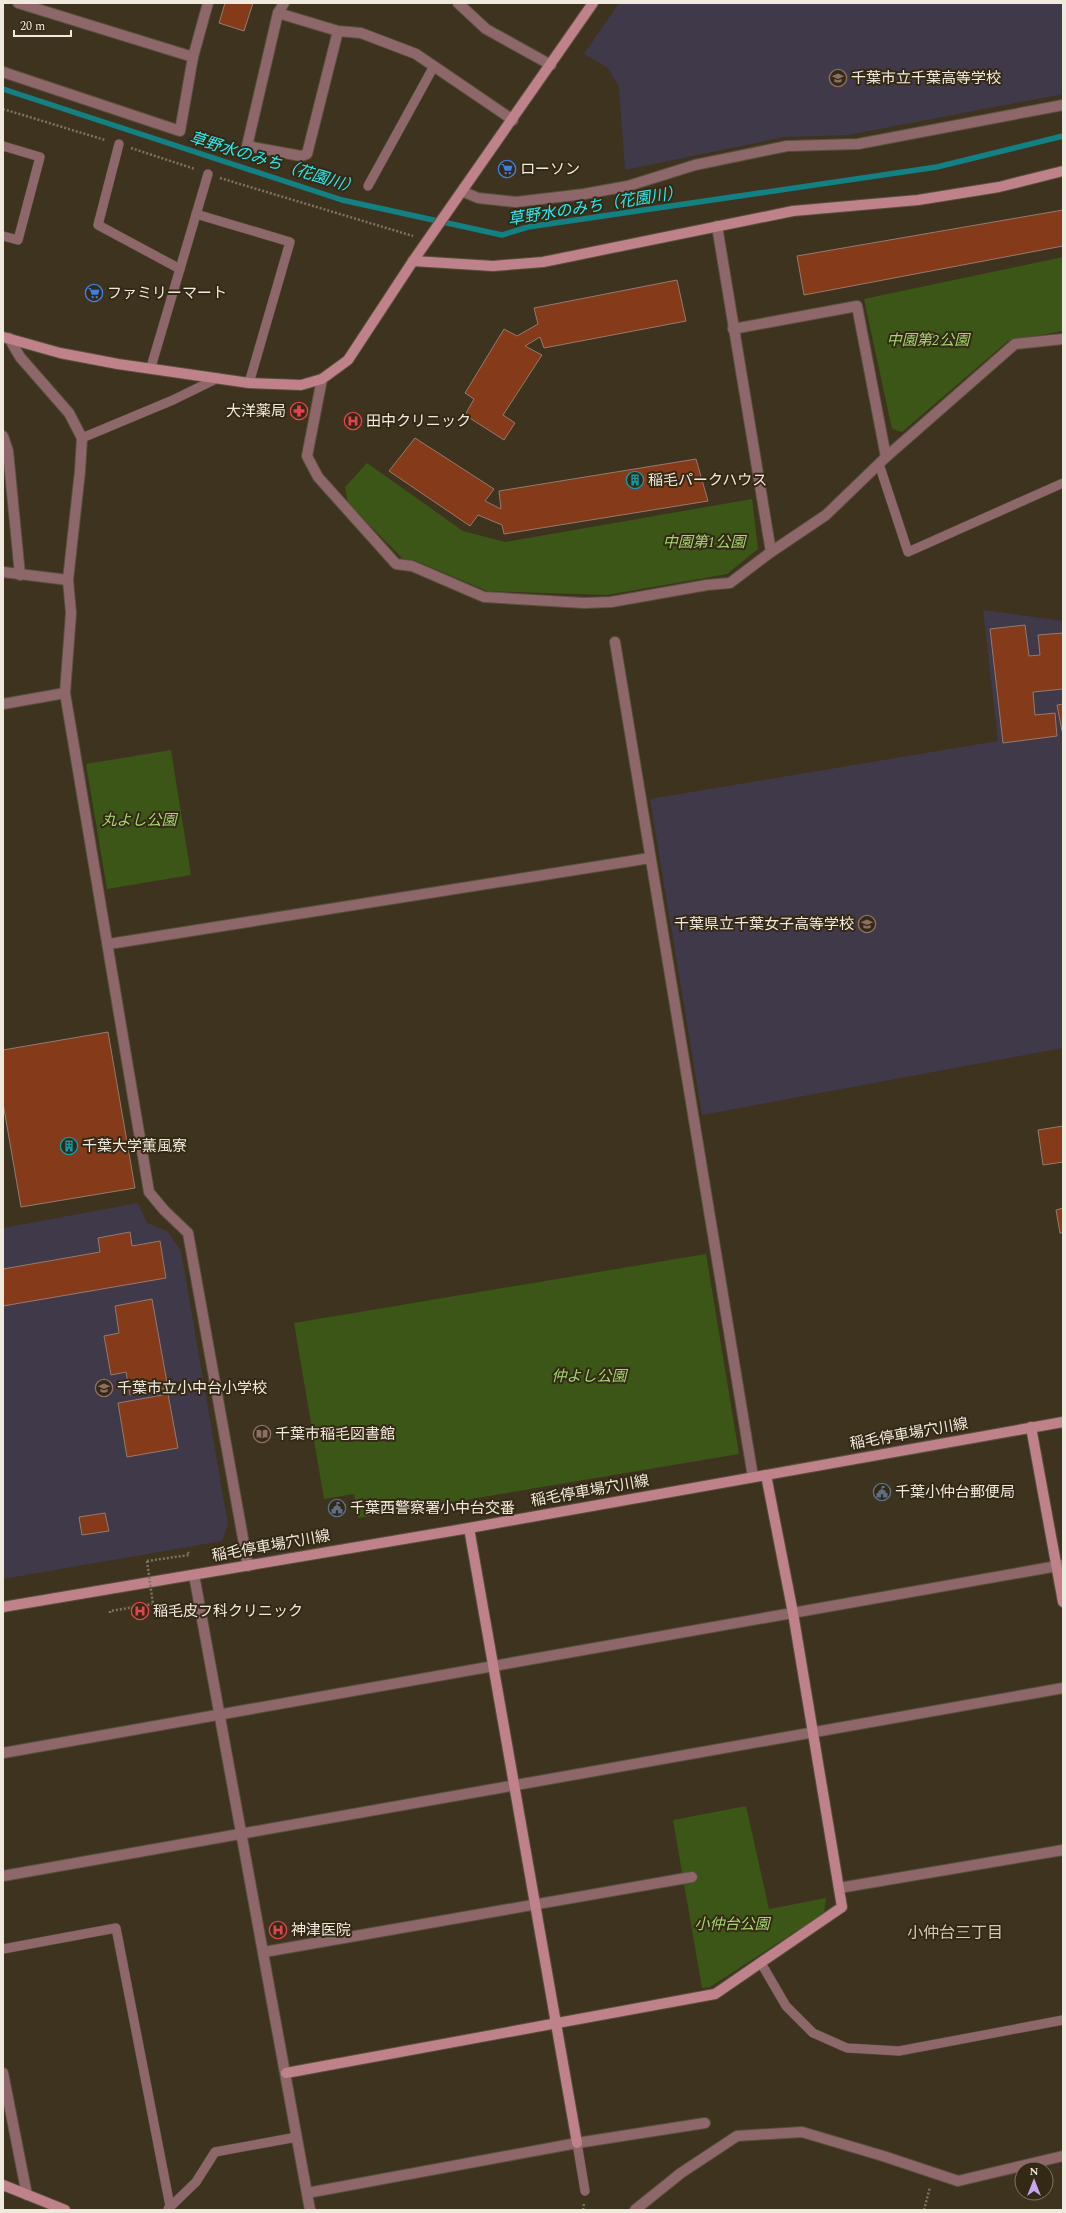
<svg xmlns="http://www.w3.org/2000/svg" width="1066" height="2213" font-family="Spectral,'Noto Sans JP',serif">
	<style>
		.education { fill: #403949 }
		.green { fill: #3b5617 }
		.lines { fill: none; stroke-linecap: round; stroke-linejoin: round }
		.stream { stroke: #138184; stroke-width: 5.5 }
		.building { fill: #853b1a; stroke: #947a6f }
		.lane-casing { stroke: #5a503d; stroke-width: 10 }
		.street-casing { stroke: #5a503d; stroke-width: 12 }
		.secondary-casing { stroke: #5a503d; stroke-width: 12 }
		.path { stroke: #7d7462; stroke-width: 2.5; stroke-dasharray: 2 2; stroke-linecap: butt }
		.lane { stroke: #8e676b; stroke-width: 9 }
		.street { stroke: #8e676b; stroke-width: 10 }
		.secondary { stroke: #bf828a; stroke-width: 10 }
		.path-bridge { stroke: #7d7462; stroke-width: 2.5; stroke-dasharray: 2 2; stroke-linecap: butt }
		.labels { text-anchor: middle; dominant-baseline: central; stroke-width: 4; stroke-linejoin: round; paint-order: stroke }
		.poi-label { font-size: 15px; fill: #f0e9dd; stroke: #342915; text-anchor: start }
		.park-label { font-size: 15px; font-style: italic; fill: #a5d670; stroke: #342915 }
		.street-label { font-size: 15px; fill: #f0e9dd; stroke: #342915 }
		.water-label { font-size: 16px; font-style: italic; fill: #22ecf1; stroke: #342915 }
		.neighbourhood-label { font-size: 16px; fill: #d6c8b0; stroke: #342915 }
	</style>
	<rect width="100%" height="100%" fill="#3e331f"/>
	<g class="education">
		<polygon points="619,3 1063,3 1063,94 848,135 784,137 625,170 619,87 608,68 584,54"/>
		<polygon points="983,610 1063,621 1063,1048 702,1115 650,799 998,741"/>
		<polygon points="138,1203 147,1223 167,1231 181,1251 228,1525 222,1541 3,1579 3,1228"/>
	</g>
	<g class="green">
		<polygon points="1063,257 1063,331 1008,341 902,432 892,429 864,299"/>
		<polygon points="367,463 463,531 505,542 752,499 758,549 727,574 607,595 487,591 414,560 403,559 348,503 345,487"/>
		<polygon points="171,750 191,875 107,889 86,764"/>
		<polygon points="706,1254 739,1454 358,1518 354,1494 324,1499 294,1323"/>
		<polygon points="746,1806 769,1909 826,1898 824,1913 710,1987 702,1988 673,1820"/>
	</g>
	<g class="lines">
		<polyline class="stream" points="3,89 342,200 502,235 528,227 937,167 1063,136"/>
	</g>
	<g class="building">
		<polygon points="225,3 253,3 244,31 219,23"/>
		<polygon points="1063,210 1063,246 804,295 797,256"/>
		<polygon points="677,280 686,321 544,348 540,337 525,346 542,355 503,415 515,423 504,440 465,415 474,399 465,393 504,329 517,336 538,324 534,308"/>
		<polygon points="415,438 494,489 485,501 501,509 499,491 696,459 708,501 504,534 502,525 478,515 470,526 389,471"/>
		<polygon points="1025,625 1029,656 1040,655 1038,635 1063,633 1063,689 1033,692 1035,715 1055,713 1057,736 1003,743 990,629"/>
		<polygon points="1063,704 1063,731 1062,731 1057,705"/>
		<polygon points="108,1032 135,1188 21,1207 3,1103 3,1050"/>
		<polygon points="1063,1126 1063,1162 1043,1165 1038,1130"/>
		<polygon points="1063,1208 1063,1233 1060,1233 1056,1210"/>
		<polygon points="130,1232 132,1246 160,1241 166,1278 3,1306 3,1269 100,1252 98,1238"/>
		<polygon points="152,1299 168,1388 130,1395 126,1372 111,1375 104,1336 119,1333 115,1306"/>
		<polygon points="168,1394 178,1448 127,1457 118,1403"/>
		<polygon points="105,1513 109,1531 82,1535 79,1517"/>
	</g>
	<g class="lines">
		<defs>
			<g id="lane">
				<polyline points="119,144 98,225 180,269"/>
				<polyline points="3,146 40,157 18,240 3,236"/>
				<polyline points="368,186 434,66"/>
				<polyline points="196,214 290,242 249,383"/>
				<polyline points="151,367 208,174"/>
				<polyline points="82,438 173,400 218,378"/>
				<polyline points="879,464 908,552 1063,483"/>
				<polyline points="3,1949 116,1928 170,2206"/>
				<polyline points="761,1963 786,2006 813,2033 847,2048 899,2051 1063,2020"/>
				<polyline points="577,2143 585,2191"/>
				<polyline points="168,2209 196,2182 215,2152 297,2137"/>
			</g>
			<g id="street">
				<polyline points="18,3 193,57"/>
				<polyline points="458,3 486,29 551,65"/>
				<polyline points="278,13 284,3"/>
				<polyline points="338,31 307,154 301,156 247,146 278,13 338,31 361,33 416,54 513,120"/>
				<polyline points="3,72 180,131 193,57 208,3"/>
				<polyline points="464,192 478,198 516,202 584,194 628,186 695,165 787,146 858,144 1063,105"/>
				<polyline points="717,226 771,552 826,515 886,457 1015,344 1063,339"/>
				<polyline points="733,329 857,306 886,457"/>
				<polyline points="9,338 20,357 69,413 82,438 80,471 68,580 71,613 65,693 149,1192 164,1210 188,1233 248,1566"/>
				<polyline points="322,379 307,456 318,477 396,564 412,566 484,597 584,603 611,602 707,585 730,583 771,552"/>
				<polyline points="3,436 8,451 20,575"/>
				<polyline points="3,572 68,580"/>
				<polyline points="615,642 753,1477"/>
				<polyline points="3,704 65,693"/>
				<polyline points="109,944 650,858"/>
				<polyline points="194,1575 310,2210"/>
				<polyline points="3,1753 1063,1565"/>
				<polyline points="3,1876 1063,1688"/>
				<polyline points="839,1888 1063,1850"/>
				<polyline points="264,1952 692,1877"/>
				<polyline points="3,2073 27,2195"/>
				<polyline points="307,2193 577,2143 705,2123"/>
				<polyline points="635,2210 681,2173 737,2136 802,2132 883,2156 958,2181 1063,2156"/>
			</g>
			<g id="secondary">
				<polyline points="413,261 493,266 543,262 793,211 918,200 999,187 1063,171"/>
				<polyline points="3,337 60,353 118,364 249,383 301,385 322,379 348,360 413,261 593,3"/>
				<polyline points="1031,1427 1063,1602"/>
				<polyline points="469,1528 577,2143"/>
				<polyline points="3,1607 469,1528 1063,1422"/>
				<polyline points="286,2073 715,1994 842,1907 793,1613 766,1475"/>
				<polyline points="3,2185 65,2210"/>
			</g>
		</defs>
		<use href="#lane" class="lane-casing"/>
		<use href="#street" class="street-casing"/>
		<use href="#secondary" class="secondary-casing"/>
		<g class="path">
			<polyline points="3,109 105,140"/>
			<polyline points="131,148 195,169"/>
			<polyline points="220,178 413,236"/>
			<polyline points="147,1561 189,1555 188,1552"/>
			<polyline points="110,1613 110,1611 153,1604"/>
			<polyline points="583,2210 584,2204"/>
			<polyline points="924,2210 930,2187"/>
		</g>
		<use href="#lane" class="lane"/>
		<use href="#street" class="street"/>
		<use href="#secondary" class="secondary"/>
		<polyline class="path-bridge" points="147,1561 153,1604"/>
	</g>
	<defs>
		<symbol id="school-ring" viewBox="-11 -11 22 22"><circle r="9.5" fill="#342915" stroke="#8d6e63" stroke-width="1.5"/><path d="M0-5L7-2L0 1L-7-2ZM-4 1L0 2.5L4 1V4Q0 6-4 4Z" fill="#8d6e63"/></symbol>
		<symbol id="supermarket-ring" viewBox="-11 -11 22 22"><circle r="9.5" fill="#342915" stroke="#3f7fe0" stroke-width="1.5"/><path d="M-6-5.5h2.5l.6 2H6L4.5 2H-2.5L-4.4-4H-6ZM-1.5 3.2a1.3 1.3 0 1 0 .1 0ZM3 3.2a1.3 1.3 0 1 0 .1 0Z" fill="#3f7fe0"/></symbol>
		<symbol id="pharmacy-ring" viewBox="-11 -11 22 22"><circle r="9.5" fill="#342915" stroke="#e0444e" stroke-width="1.5"/><path d="M-2-6h4v4h4v4h-4v4h-4v-4h-4v-4h4Z" fill="#e0444e"/></symbol>
		<symbol id="hospital-ring" viewBox="-11 -11 22 22"><circle r="9.5" fill="#342915" stroke="#e0444e" stroke-width="1.5"/><path d="M-5-5h3v3.5h4V-5h3V5h-3V1.5h-4V5h-3Z" fill="#e0444e"/></symbol>
		<symbol id="building-ring" viewBox="-11 -11 22 22"><circle r="9.5" fill="#342915" stroke="#0f9aa8" stroke-width="1.5"/><path d="M-4-6H4V6H1V3H-1V6H-4ZM-2.5-4.3h1.7v1.8h-1.7ZM.8-4.3h1.7v1.8H.8ZM-2.5-1h1.7V.8h-1.7ZM.8-1h1.7V.8H.8Z" fill="#0f9aa8"/></symbol>
		<symbol id="library-ring" viewBox="-11 -11 22 22"><circle r="9.5" fill="#342915" stroke="#8d6e63" stroke-width="1.5"/><path d="M-6-4Q-3-5.5-.7-3.5V5Q-3 3-6 4ZM6-4Q3-5.5 .7-3.5V5Q3 3 6 4Z" fill="#8d6e63"/></symbol>
		<symbol id="civic-ring" viewBox="-11 -11 22 22"><circle r="9.5" fill="#342915" stroke="#5c6f8a" stroke-width="1.5"/><path d="M-.6-6.5H3V-4.5H.6V-3L4-1V1h2V6H-6V1h2V-1L-.6-3ZM-1.2 2.5V6h2.4V2.5Z" fill="#5c6f8a"/></symbol>
	</defs>
	<g fill-rule="evenodd">
		<use href="#school-ring" x="828" y="68" width="20" height="20"/>
		<use href="#supermarket-ring" x="497" y="159" width="20" height="20"/>
		<use href="#supermarket-ring" x="84" y="283" width="20" height="20"/>
		<use href="#pharmacy-ring" x="289" y="401" width="20" height="20"/>
		<use href="#hospital-ring" x="343" y="411" width="20" height="20"/>
		<use href="#building-ring" x="625" y="470" width="20" height="20"/>
		<use href="#school-ring" x="857" y="914" width="20" height="20"/>
		<use href="#building-ring" x="59" y="1136" width="20" height="20"/>
		<use href="#school-ring" x="94" y="1378" width="20" height="20"/>
		<use href="#library-ring" x="252" y="1424" width="20" height="20"/>
		<use href="#civic-ring" x="872" y="1482" width="20" height="20"/>
		<use href="#civic-ring" x="327" y="1498" width="20" height="20"/>
		<use href="#hospital-ring" x="130" y="1601" width="20" height="20"/>
		<use href="#hospital-ring" x="268" y="1920" width="20" height="20"/>
	</g>
	<g class="labels">
		<g class="poi-label">
			<text x="851" y="78">千葉市立千葉高等学校</text>
			<text x="520" y="169">ローソン</text>
			<text x="107" y="293">ファミリーマート</text>
			<text x="286" y="411" text-anchor="end">大洋薬局</text>
			<text x="366" y="421">田中クリニック</text>
			<text x="648" y="480">稲毛パークハウス</text>
			<text x="854" y="924" text-anchor="end">千葉県立千葉女子高等学校</text>
			<text x="82" y="1146">千葉大学薫風寮</text>
			<text x="117" y="1388">千葉市立小中台小学校</text>
			<text x="275" y="1434">千葉市稲毛図書館</text>
			<text x="895" y="1492">千葉小仲台郵便局</text>
			<text x="350" y="1508">千葉西警察署小中台交番</text>
			<text x="153" y="1611">稲毛皮フ科クリニック</text>
			<text x="291" y="1930">神津医院</text>
		</g>
		<g class="park-label">
			<text x="928" y="340">中園第2公園</text>
			<text x="704" y="542">中園第1公園</text>
			<text x="139" y="820">丸よし公園</text>
			<text x="589" y="1376">仲よし公園</text>
			<text x="732" y="1924">小仲台公園</text>
		</g>
		<g class="street-label">
			<text transform="translate(909 1434) rotate(-10)">稲毛停車場穴川線</text>
			<text transform="translate(590 1491) rotate(-10)">稲毛停車場穴川線</text>
			<text transform="translate(271 1546) rotate(-10)">稲毛停車場穴川線</text>
		</g>
		<g class="water-label">
			<text transform="translate(274 163) rotate(17)">草野水のみち（花園川）</text>
			<text transform="translate(595 206) rotate(-9)">草野水のみち（花園川）</text>
		</g>
		<g class="neighbourhood-label">
			<text x="955" y="1933">小仲台三丁目</text>
		</g>
	</g>
	<rect width="1066" height="2213" fill="none" stroke="#f0e9dd" stroke-width="8"/>
	<g transform="translate(1034 2181)"><circle r="19" fill="#342915" stroke="#7f7665"/>
	<path d="M0-3L7 15L0 10L-7 15Z" fill="#c8a6ef"/>
	<text y="-6" font-size="11" font-weight="bold" text-anchor="middle" fill="#f0e9dd">N</text>
	</g>
	<path d="M14 30v6h57v-6" fill="none" stroke="#f0e9dd" stroke-width="2"/>
	<text x="20" y="30" font-size="12" fill="#f0e9dd" stroke="#342915" stroke-width="3" paint-order="stroke">20 m</text>
</svg>
